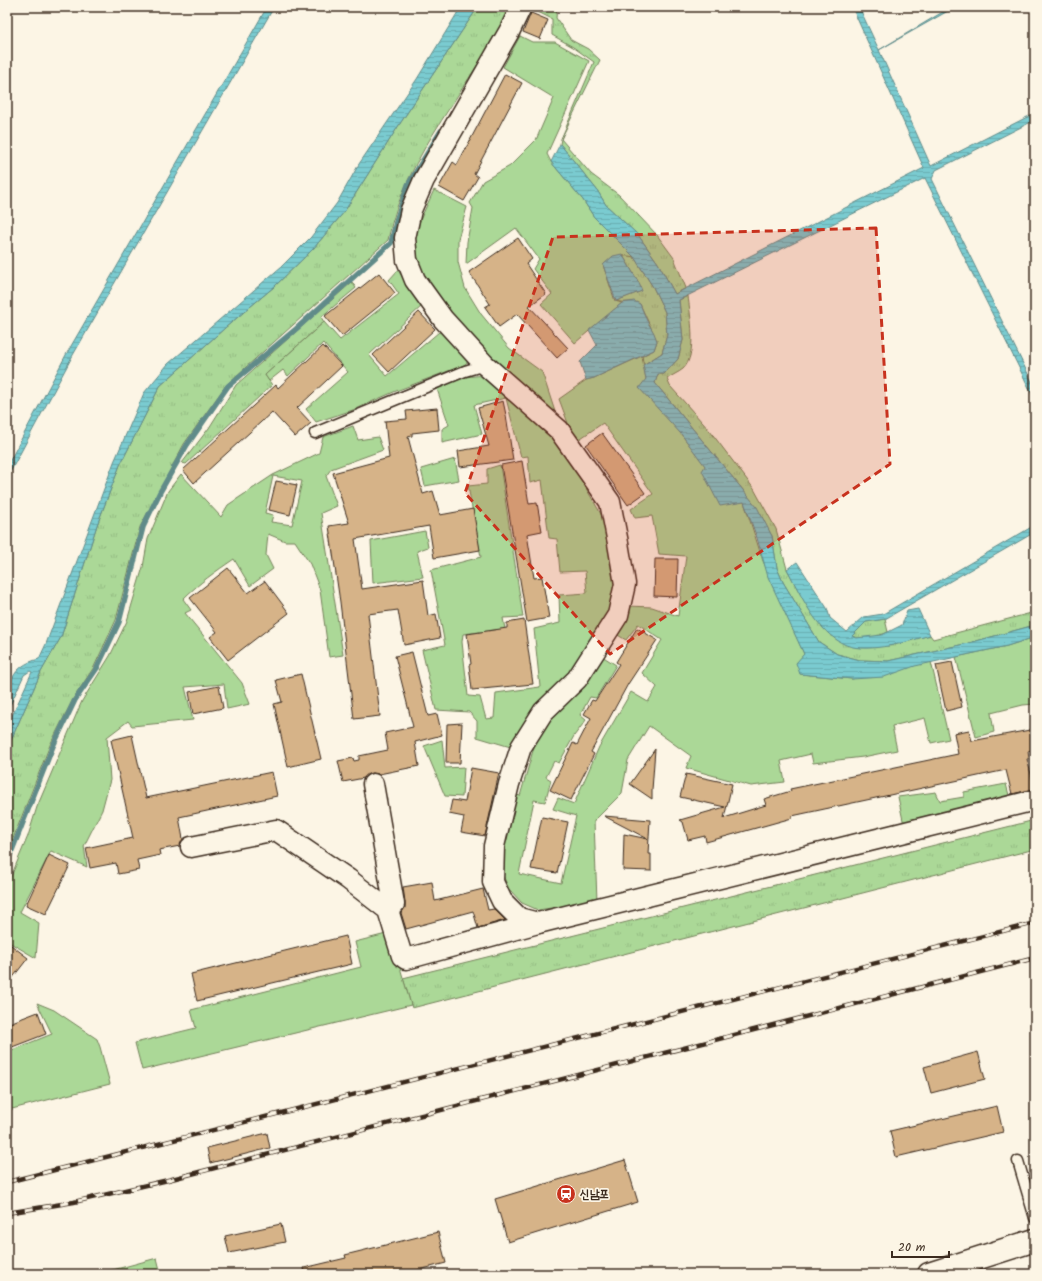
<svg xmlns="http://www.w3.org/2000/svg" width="1042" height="1281" font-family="Kalam,'Poor Story',sans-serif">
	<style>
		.grass { fill: url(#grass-tufts); stroke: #73815a }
		.garden { fill: #abd897; stroke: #73815a; fill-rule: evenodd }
		.water { fill: url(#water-rules); stroke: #618b89 }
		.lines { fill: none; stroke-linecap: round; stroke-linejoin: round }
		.stream { stroke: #618b89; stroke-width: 5.5 }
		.building { fill: #d6b388; stroke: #3b2a1e }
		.service-casing { stroke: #3b2a1e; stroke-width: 13 }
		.minor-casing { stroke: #3b2a1e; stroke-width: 23 }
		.secondary-casing { stroke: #3b2a1e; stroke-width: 25 }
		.service { stroke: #fcf5e5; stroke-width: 10 }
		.minor { stroke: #fcf5e5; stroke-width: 20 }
		.secondary { stroke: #fcf5e5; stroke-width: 22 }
		.rail-casing { stroke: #3b2a1e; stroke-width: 4.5 }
		.rail { stroke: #fcf5e5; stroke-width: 3; stroke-dasharray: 9; stroke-linecap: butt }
		.marked { fill: #c8321e; fill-opacity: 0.2; stroke: #c8321e; stroke-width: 3; stroke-dasharray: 8 5; stroke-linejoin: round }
		.labels { text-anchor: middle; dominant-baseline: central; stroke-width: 3.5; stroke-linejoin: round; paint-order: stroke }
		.poi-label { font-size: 12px; font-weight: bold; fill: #3b2a1e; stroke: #fcf5e5; text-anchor: start }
	</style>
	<defs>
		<pattern id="grass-tufts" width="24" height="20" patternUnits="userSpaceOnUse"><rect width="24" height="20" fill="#abd897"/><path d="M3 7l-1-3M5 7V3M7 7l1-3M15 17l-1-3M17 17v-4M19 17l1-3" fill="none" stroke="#94ba82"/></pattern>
		<pattern id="water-rules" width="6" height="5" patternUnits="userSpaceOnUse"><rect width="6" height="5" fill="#7acbd0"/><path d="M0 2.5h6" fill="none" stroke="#6aaeb2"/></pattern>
	</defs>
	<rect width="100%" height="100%" fill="#fcf5e5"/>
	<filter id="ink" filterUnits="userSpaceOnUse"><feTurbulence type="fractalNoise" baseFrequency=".025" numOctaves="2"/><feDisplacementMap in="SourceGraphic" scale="8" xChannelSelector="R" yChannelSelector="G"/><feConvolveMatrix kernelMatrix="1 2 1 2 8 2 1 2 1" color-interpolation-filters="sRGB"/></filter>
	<g filter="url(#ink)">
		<g class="grass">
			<path d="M 478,7 L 510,7 C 473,86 405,153 388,240 L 226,385 L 184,444 L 140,527 L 116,620 L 94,667 L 73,699 L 50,745 L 7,854 L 7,749 L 41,672 L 61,637 L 97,525 L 120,465 L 160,386 L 226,327 L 275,286 L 313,249 L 344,212 L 399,125 Z"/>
			<polygon points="531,7 557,7 556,18 571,40 588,49 600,60 561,139 591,174 619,195 657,235 674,258 686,288 675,294 658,263 638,235 606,205 597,190 560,144 561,139 594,62 573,47 552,35 552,19 530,8"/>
			<path d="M 622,254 L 634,257 L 653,287 L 665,312 L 667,335 L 662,353 L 643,365 L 642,356 L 654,350 L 657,341 L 640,304 C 632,300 624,304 616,301 L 641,291 L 639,283 Z"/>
			<polygon points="352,282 356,288 321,317 324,322 265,375 272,385 186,464 182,463 209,428 236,385"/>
			<path d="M 688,296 C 690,314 698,355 683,369 C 678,373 672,375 667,379 L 670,386 L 710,431 L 754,489 L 776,529 L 787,569 L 805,602 L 831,636 L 888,646 L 930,635 L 933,639 L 1035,612 L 1035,625 L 969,643 L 888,661 L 860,660 L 837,654 L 819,642 L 783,582 L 777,568 L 772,536 L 743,490 L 655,383 L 658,374 L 664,374 L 678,359 L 683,340 L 679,300 Z"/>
			<path d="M 885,619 L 888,632 C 879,636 861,642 852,636 L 866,622 Z"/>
			<polygon points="1035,820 1035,849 412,1008 403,978"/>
		</g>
		<g class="garden">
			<path d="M 520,36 L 532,42 L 555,42 L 589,61 L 547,154 L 551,162 L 583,200 L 594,217 L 634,257 C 620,254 614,256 603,265 L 615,301 L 622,303 L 575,343 L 541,304 L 552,294 L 533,269 L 539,259 L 516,228 L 466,264 L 467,242 L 473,208 L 470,203 L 483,181 L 510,166 L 536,140 L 554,98 L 503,67 Z"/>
			<polygon points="434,190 467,207 458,239 458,262 465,288 481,314 509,348 542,372 559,424 500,371 419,277 414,233"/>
			<polygon points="398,270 415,297 423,305 369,355 387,376 439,332 451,337 471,359 464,365 396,391 353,410 316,422 306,409 348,372 323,343 288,376 283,370 269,381 265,375 324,322 340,340 399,294 389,280"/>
			<polygon points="642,356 646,379 681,434 706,466 744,502 763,561 804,654 800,674 852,679 931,662 949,739 931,743 925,718 892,726 897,750 863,757 813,763 811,754 781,761 785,782 751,786 686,768 691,756 649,726 628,760 622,793 594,821 597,901 538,910 522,903 509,889 501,871 502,846 514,794 520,796 534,747 550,715 602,656 616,665 596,698 590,697 580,715 586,720 574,736 559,763 554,761 546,777 551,780 545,802 534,800 519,874 561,883 576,816 553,809 558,798 574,804 599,747 631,692 648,702 657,687 642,673 662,640 638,624 626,640 616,634 628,606 652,607 678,616 686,556 659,554 652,516 635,518 631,509 653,494 603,423 575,442 559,399 586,380 594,378"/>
			<polygon points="486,375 554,436 565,452 601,514 612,547 617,599 575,671 514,748 477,737 477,721 469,712 436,710 422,650 445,645 431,570 481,557 468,486 487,484 487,469 500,465 523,617 503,618 505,629 463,634 462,642 468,696 480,697 486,719 494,718 496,693 540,687 534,629 560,623 559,595 587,593 585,571 560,572 557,539 549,538 542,480 530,483 528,456 521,457 506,398 474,405 482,434 442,443 442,429 449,425 437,389 464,377"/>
			<path d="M 353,426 L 358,440 L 378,437 L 383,450 L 331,469 L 326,476 L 337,506 L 321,513 L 343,655 L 329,657 L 320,590 L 310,564 L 295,541 L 285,541 L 268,534 L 266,555 L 273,569 L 250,586 L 234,559 C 215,572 199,583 183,599 L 191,610 L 185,613 L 242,683 L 250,704 L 227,709 L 224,684 L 185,687 L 193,720 L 132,726 L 128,721 L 107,737 L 110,780 L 102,810 L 84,846 L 87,867 L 51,851 L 20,912 L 39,923 L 36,958 L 7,941 L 7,886 L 28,836 L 37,807 L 82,701 L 110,656 L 127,621 L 143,567 L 148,539 L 168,491 L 181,474 L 221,517 L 228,505 L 273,475 L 319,453 L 323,437 ZM 273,476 L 302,481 L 292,525 L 271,522 L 273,515 L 265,513 Z"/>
			<polygon points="455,459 459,480 425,486 421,469"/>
			<polygon points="425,531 428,547 417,551 423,577 373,583 371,541"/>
			<polygon points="1035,637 1035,704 1023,705 991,713 994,732 976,737 956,657 1007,646"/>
			<polygon points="442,740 445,768 464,767 462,797 445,796 424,746"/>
			<polygon points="1006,784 1010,799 904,825 898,797 936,792 940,801 964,797 964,792"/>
			<polygon points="390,933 411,1005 142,1070 135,1043 196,1028 191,1010 361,967 355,942"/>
			<polygon points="37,1003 54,1010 97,1039 100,1047 110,1084 8,1110 7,1052 52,1034"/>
			<polygon points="157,1258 161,1274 98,1274"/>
		</g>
		<g class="water">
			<polygon points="267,7 274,7 73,355 7,478 7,466 67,353"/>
			<path d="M 461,7 L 478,7 L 399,125 L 344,212 L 313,249 L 275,286 L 226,327 L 160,386 L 120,465 L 97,525 L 61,637 L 41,672 L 7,749 L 7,727 L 32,672 L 30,671 L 24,675 L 7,712 C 7,685 11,666 39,659 L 46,644 L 114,462 L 144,393 L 168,364 L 282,266 L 311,237 L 337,203 L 359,164 L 417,79 Z"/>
			<polygon points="852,7 859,7 879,50 951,7 955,7 879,50 931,166 1035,113 1035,120 936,170 932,179 1035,388 1035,400 925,178 679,300 683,340 678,359 664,374 658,374 655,383 757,507 772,536 777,568 783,582 819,642 837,654 860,660 888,661 969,643 1035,625 1035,637 1007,646 915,666 884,677 852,679 800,674 796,663 804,654 768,577 757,538 744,502 720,506 702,471 705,466 681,434 639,388 646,379 643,365 662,353 667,335 665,312 653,287 634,257 594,217 583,200 551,162 560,144 597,190 606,205 638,235 658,263 675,294 924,168"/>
			<polygon points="622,254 639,283 642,291 616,301 603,265 613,256"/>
			<polygon points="634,301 640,304 647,321 654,333 657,341 654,350 594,378 586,380 580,362 597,345 589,330 622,303"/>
			<path d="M 1035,525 L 1035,532 L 885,619 L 866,622 L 852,636 L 856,638 L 882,635 L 902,625 L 907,611 L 918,609 L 930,635 C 916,639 902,644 888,646 C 876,648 858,650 846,645 C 816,632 801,595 787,569 L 797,562 L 827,608 L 830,618 L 847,632 L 864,617 L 883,614 Z"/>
		</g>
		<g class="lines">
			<polyline class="stream" points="7,863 53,746 75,700 97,668 119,622 143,527 160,492 187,445 228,386 296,329 391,243 397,218 408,185 441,131"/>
		</g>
		<g class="building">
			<polygon points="531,13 548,20 540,39 523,32"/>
			<polygon points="505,74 522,83 474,174 478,177 464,201 439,187 453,162 457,165"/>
			<polygon points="518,238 532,259 526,264 546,294 529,306 568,348 557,358 517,314 499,327 485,307 490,304 469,272"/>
			<polygon points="379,273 395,293 342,336 325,316"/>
			<polygon points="419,312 435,329 389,372 373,355"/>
			<polygon points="323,346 342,366 297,408 311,423 295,437 272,412 194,483 183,470 276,385 278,388"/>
			<polygon points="503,401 506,415 513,460 460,467 458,451 489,446 478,408"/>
			<polygon points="437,408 439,430 412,433 412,436 408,437 423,494 433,491 440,515 473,509 480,550 434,558 429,526 355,539 362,589 423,580 428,616 436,614 440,638 404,645 398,610 368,614 380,716 354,719 340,602 329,526 349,523 333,473 389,458 385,421 407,419 406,411"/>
			<polygon points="602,433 645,493 628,505 586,445"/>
			<polygon points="522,461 529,504 537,503 542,531 527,534 534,578 542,577 549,618 527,622 501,465"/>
			<polygon points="276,481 297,485 290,515 269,510"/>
			<polygon points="655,559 678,559 677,597 654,596"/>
			<polygon points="228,568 248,593 265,581 289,613 228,660 210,637 217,632 190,598"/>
			<polygon points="524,620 533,684 472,690 469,665 471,664 467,634 507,628 507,623"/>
			<polygon points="637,628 657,640 628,684 591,752 594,754 571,800 550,790 573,743 577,745 591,718 584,714 592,700 595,701 619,664 616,662"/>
			<polygon points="412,652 428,716 437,714 442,735 415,742 419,766 379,774 371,773 364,778 343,782 338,761 353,758 354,761 359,760 359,756 388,750 385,733 413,727 395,656"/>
			<polygon points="952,662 962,707 946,711 936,665"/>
			<polygon points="301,674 321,759 288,767 274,704 282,702 276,680"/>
			<polygon points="219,686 223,708 193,714 189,692"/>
			<polygon points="462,723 460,763 446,763 447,724"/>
			<polygon points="1035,729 1035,750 1028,751 1029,759 1027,759 1035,789 1012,794 1006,770 792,816 792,818 706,842 705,836 688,840 683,822 680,820 725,807 680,797 686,774 732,784 724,818 766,805 764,799 791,791 790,789 958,754 954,733 969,730 972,741"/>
			<polygon points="132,735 146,798 272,772 277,796 179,817 183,839 180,846 159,850 160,855 137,860 139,870 118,874 116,863 90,868 86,848 133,838 111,740"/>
			<polygon points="655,749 652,790 652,799 630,784"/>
			<polygon points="471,768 499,773 485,836 461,832 464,817 449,814 452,800 465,802"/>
			<polygon points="604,816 650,820 648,854 651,854 651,871 623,870 624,834 648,839"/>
			<polygon points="542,817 568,822 557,873 531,869"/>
			<polygon points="49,855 70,865 46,914 26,905"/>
			<polygon points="432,882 435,901 483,889 488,910 494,909 505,920 478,928 473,911 406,929 401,913 405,908 405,902 403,887"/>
			<polygon points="346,936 352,964 197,1001 191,974"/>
			<polygon points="7,942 28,958 7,985"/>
			<polygon points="38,1012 46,1034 7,1049 7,1024"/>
			<polygon points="978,1052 985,1079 931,1093 924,1067"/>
			<polygon points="997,1106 1003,1132 896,1157 890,1131"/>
			<polygon points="267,1133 270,1148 210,1163 207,1148"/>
			<polygon points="625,1160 638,1202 508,1242 495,1199"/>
			<polygon points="281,1224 285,1242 229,1253 225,1236"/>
			<polygon points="438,1232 446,1263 403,1274 305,1274 304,1268 346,1258 345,1255"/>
		</g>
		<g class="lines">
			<defs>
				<g id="service">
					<polyline points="315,433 465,371 485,365"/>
					<polyline points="1018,1161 1035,1218"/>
				</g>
				<g id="minor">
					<polyline points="521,7 510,30 424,180 411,210 405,238 407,260 415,280 443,319 485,365 559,430 610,502 618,543 625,584 618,615 577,679 543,712 521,747 509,784 494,846 493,882 502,901 519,918 538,923 1035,800"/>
					<polyline points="373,784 394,904 388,910"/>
					<polyline points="191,847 276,830 348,879 388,910 402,956 406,959 538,923"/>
				</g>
				<polyline id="secondary" points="929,1274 1035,1240"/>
			</defs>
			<use href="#service" class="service-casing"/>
			<use href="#minor" class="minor-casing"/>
			<use href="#secondary" class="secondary-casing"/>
			<use href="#service" class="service"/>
			<use href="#minor" class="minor"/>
			<use href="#secondary" class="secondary"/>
			<defs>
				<g id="rail">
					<polyline points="7,1182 1035,923"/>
					<polyline points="7,1213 74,1202 168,1180 1035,958"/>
				</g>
			</defs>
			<use href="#rail" class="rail-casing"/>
			<use href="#rail" class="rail"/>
		</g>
	</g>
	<path class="marked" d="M 876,228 L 890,464 L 610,654 L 465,493 L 553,237 Z"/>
	<defs>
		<symbol id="station-disc" viewBox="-11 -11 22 22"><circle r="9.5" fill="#c8321e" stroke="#fcf5e5"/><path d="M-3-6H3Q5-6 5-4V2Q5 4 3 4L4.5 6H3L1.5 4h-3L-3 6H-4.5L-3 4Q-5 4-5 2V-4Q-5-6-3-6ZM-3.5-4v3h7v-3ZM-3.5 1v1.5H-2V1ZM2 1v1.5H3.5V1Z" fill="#fff"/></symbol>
	</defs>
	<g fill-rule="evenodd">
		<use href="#station-disc" x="555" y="1183" width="22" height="22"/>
	</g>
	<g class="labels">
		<g class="poi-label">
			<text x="580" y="1194">신남포</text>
		</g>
	</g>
	<rect width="1042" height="1281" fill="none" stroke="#fcf5e5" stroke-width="24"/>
	<rect x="12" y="12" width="1018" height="1257" fill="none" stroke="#3b2a1e" stroke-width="1.5" filter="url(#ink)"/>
	<path d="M892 1251v6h57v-6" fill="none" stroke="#3b2a1e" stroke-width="2"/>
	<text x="898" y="1251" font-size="12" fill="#3b2a1e" stroke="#fcf5e5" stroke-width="3" paint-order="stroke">20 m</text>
</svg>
